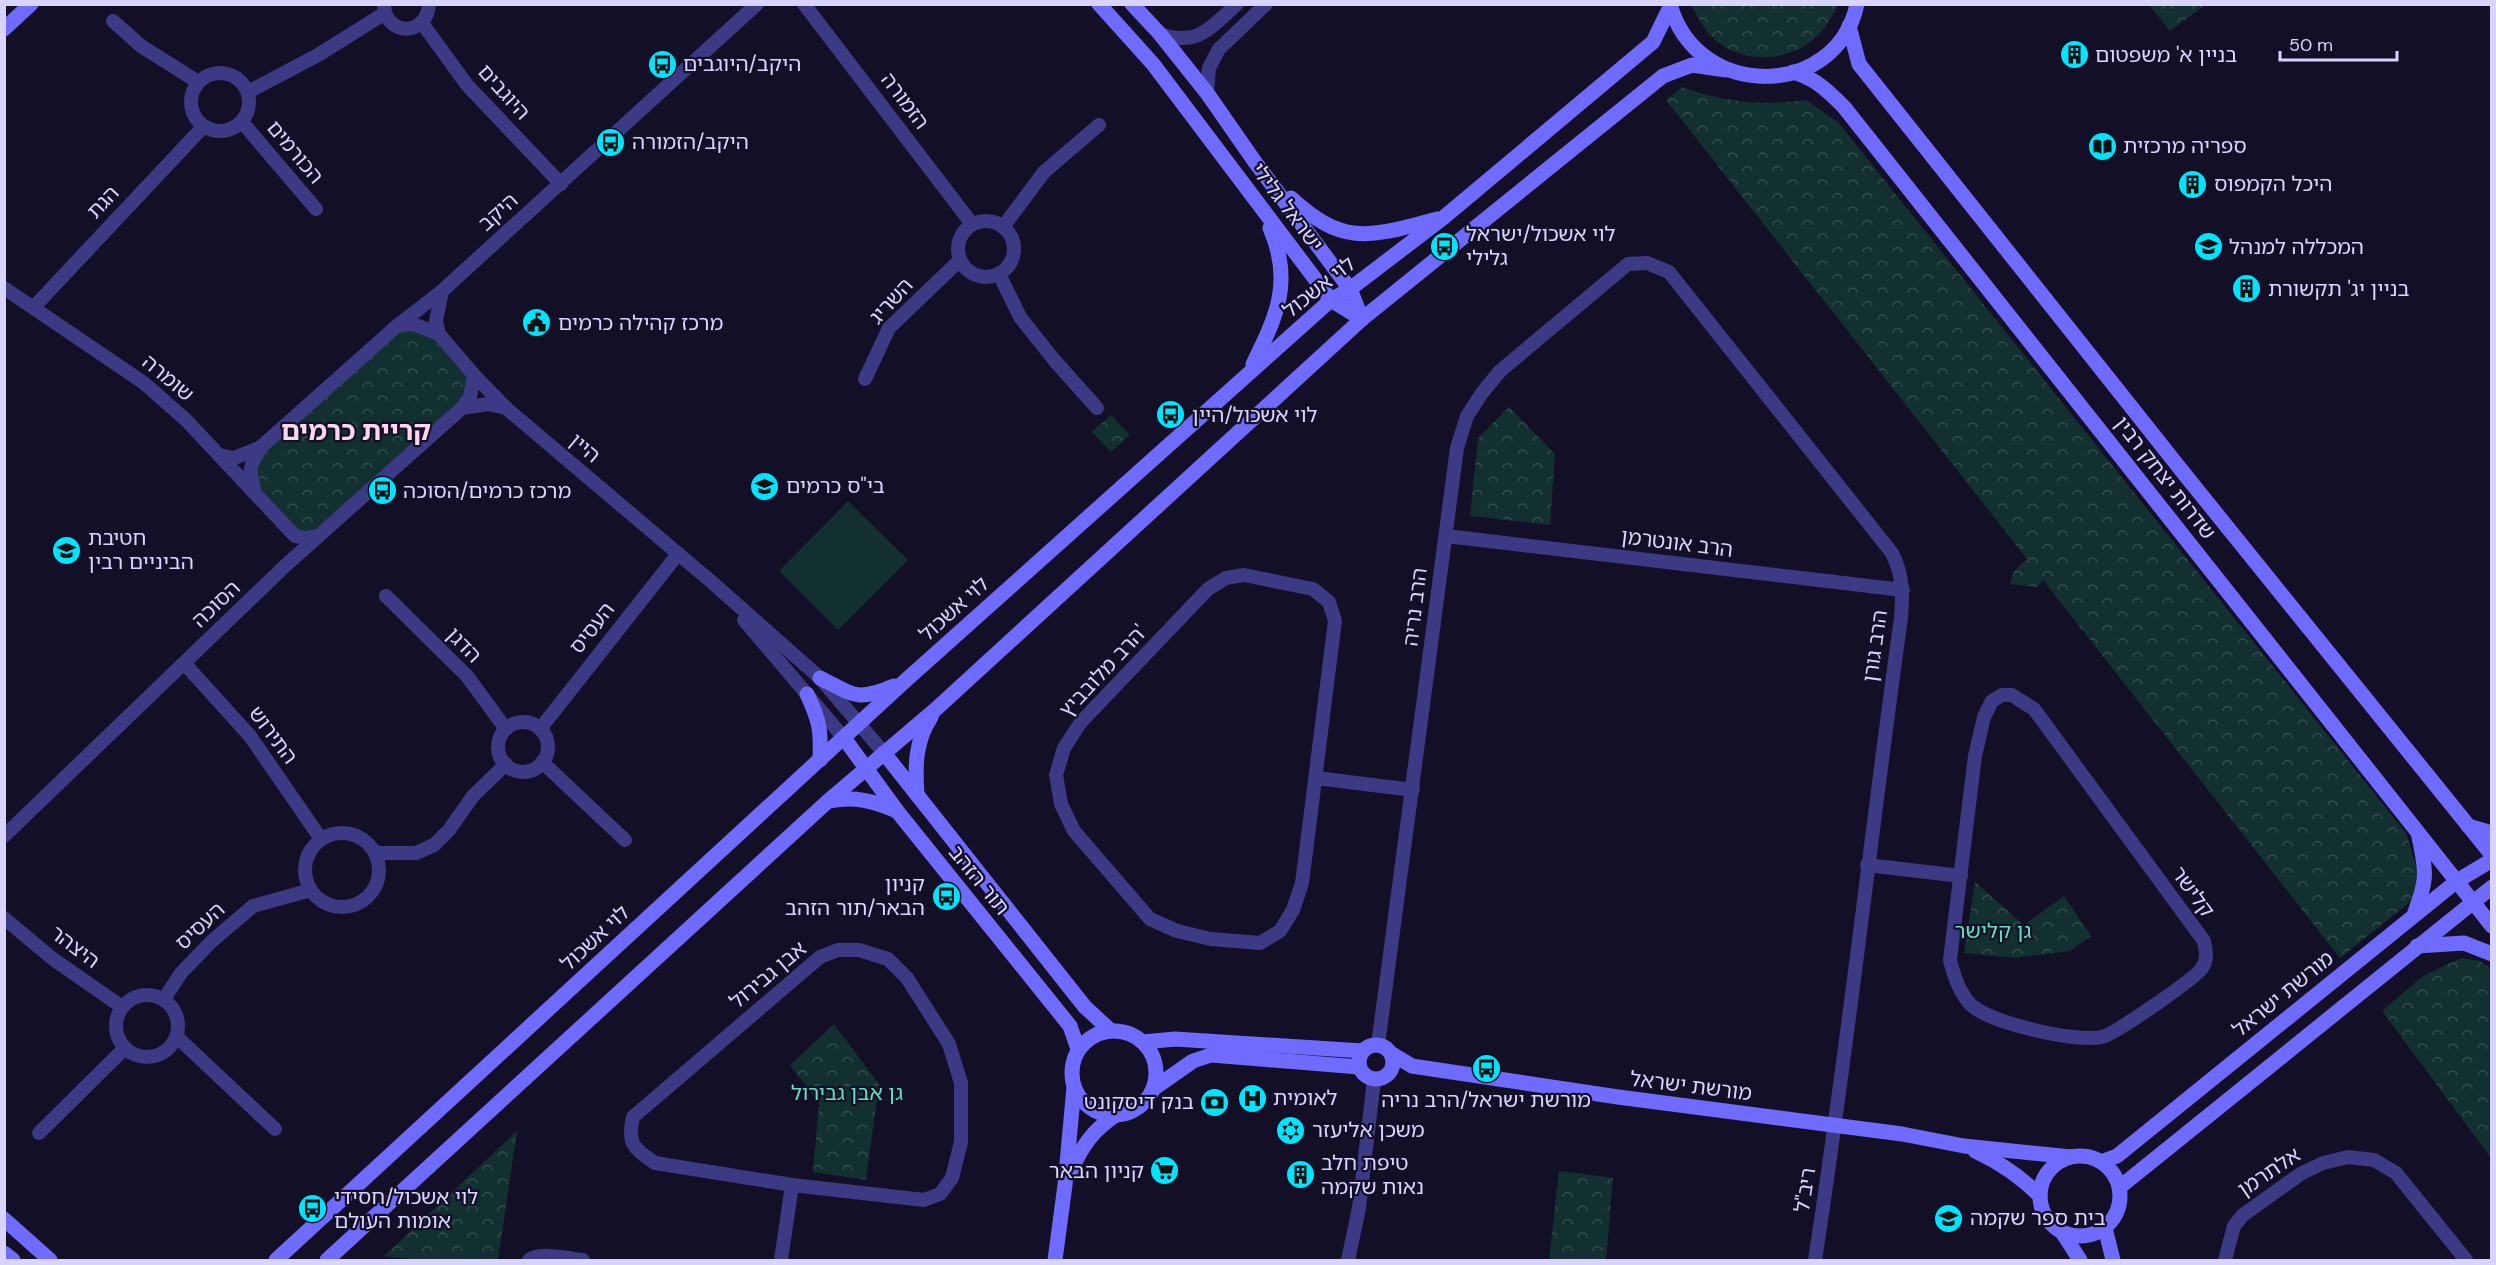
<svg xmlns="http://www.w3.org/2000/svg" width="2496" height="1265" font-family="'DM Sans','Noto Sans Hebrew',sans-serif">
	<style>
		.forest { fill: url(#forest-crowns) }
		.garden { fill: #12302f }
		.lines { fill: none; stroke-linecap: round; stroke-linejoin: round }
		.street { stroke: #3d3a85; stroke-width: 14 }
		.secondary { stroke: #6f6bff; stroke-width: 15 }
		.labels { text-anchor: middle; dominant-baseline: central; stroke-width: 4.5; stroke-linejoin: round; paint-order: stroke }
		.poi-label { font-size: 21px; fill: #d9d4ff; stroke: #130f26; text-anchor: start }
		.street-label { font-size: 21px; fill: #d9d4ff; stroke: #130f26 }
		.park-label { font-size: 21px; fill: #5fe0c0; stroke: #130f26 }
		.district-label { font-size: 27px; font-weight: bold; fill: #ffd6f0; stroke: #130f26 }
	</style>
	<defs>
		<pattern id="forest-crowns" width="20" height="18" patternUnits="userSpaceOnUse" patternTransform="scale(1.5)"><rect width="20" height="18" fill="#12302f"/><path d="M2 6a3 3 0 1 1 6 0M12 15a3 3 0 1 1 6 0" fill="none" stroke="#344d4e"/></pattern>
	</defs>
	<rect width="100%" height="100%" fill="#130f26"/>
	<g class="forest">
		<path d="M 1691,5 L 1837,5 C 1836,11 1832,15 1829,21 C 1808,56 1761,68 1725,47 C 1708,38 1700,21 1691,5 Z"/>
		<polygon points="2149,5 2205,5 2170,31"/>
		<path d="M 1682,87 C 1723,102 1762,106 1806,100 L 1838,122 L 2406,833 L 2419,875 L 2410,902 L 2340,958 L 2043,580 L 2037,587 L 2010,584 L 2014,571 L 2027,559 L 1666,100 Z"/>
		<polygon points="398,325 424,327 474,375 470,397 305,538 255,492 252,461"/>
		<polygon points="1509,407 1555,454 1550,525 1470,516 1478,438"/>
		<polygon points="1111,415 1130,435 1111,452 1092,432"/>
		<polygon points="1975,882 2024,925 2064,896 2091,936 2070,951 2015,958 1964,953"/>
		<polygon points="2461,958 2480,961 2491,969 2491,1158 2382,1011 2423,976"/>
		<polygon points="834,1024 879,1084 866,1180 813,1172 819,1103 790,1065"/>
		<polygon points="517,1131 498,1260 413,1260 384,1256"/>
		<polygon points="1559,1171 1613,1178 1606,1260 1549,1260"/>
	</g>
	<polygon class="garden" points="848,501 908,560 838,630 779,571"/>
	<g class="lines">
		<g class="street">
			<polyline points="804,4 972,224"/>
			<path d="M 384,7 C 388,37 427,36 429,4"/>
			<polyline points="113,21 141,46 198,82"/>
			<polyline points="422,23 467,85 561,184"/>
			<path d="M 1160,34 C 1198,47 1210,28 1237,4"/>
			<circle cx="220" cy="102" r="29"/>
			<polyline points="248,92 318,55 385,13"/>
			<polyline points="1207,93 1209,68 1219,49 1266,4"/>
			<polyline points="242,122 316,209"/>
			<circle cx="986" cy="249" r="28"/>
			<polyline points="1003,227 1044,172 1099,125"/>
			<polyline points="999,274 1020,317 1055,361 1097,408"/>
			<polyline points="4,288 144,383 186,420 295,536 305,538 319,536"/>
			<polyline points="34,307 204,126"/>
			<polyline points="398,325 413,324 439,334 474,375 506,408 714,584 820,678 884,753"/>
			<polyline points="439,334 436,321 442,291"/>
			<polyline points="865,379 889,328 960,260"/>
			<polyline points="462,408 488,404 506,408"/>
			<polyline points="219,455 234,458 259,448"/>
			<path d="M 255,492 C 248,470 249,465 262,446 L 398,325 L 442,291 L 757,4"/>
			<polyline points="1446,536 1903,590"/>
			<polygon points="1244,575 1313,589 1329,602 1335,621 1302,883 1293,910 1280,931 1260,943 1211,939 1177,931 1150,919 1074,831 1061,804 1056,775 1064,748 1081,722 1208,589 1226,578"/>
			<polyline points="386,596 467,676 506,729"/>
			<polyline points="744,620 844,738"/>
			<polyline points="184,663 250,736 321,839"/>
			<path d="M 2002,695 L 2012,695 L 2034,709 L 2204,941 C 2206,951 2208,959 2202,968 C 2196,978 2115,1034 2102,1037 C 2076,1043 1991,1023 1971,1005 C 1959,992 1954,976 1950,960 L 1975,756 L 1984,717 L 1992,701 Z"/>
			<circle cx="523" cy="747" r="25"/>
			<polyline points="540,729 678,554"/>
			<polyline points="542,762 625,840"/>
			<polyline points="1316,778 1413,790"/>
			<circle cx="342" cy="870" r="37"/>
			<polyline points="4,836 286,565 462,408 470,397 474,375"/>
			<polyline points="376,853 416,853 434,845 449,830 473,796 506,764"/>
			<polyline points="1867,865 1961,876"/>
			<polyline points="4,918 53,959 122,1007"/>
			<path d="M 838,950 L 859,950 L 888,959 L 907,978 L 949,1044 L 961,1083 L 961,1142 L 952,1178 L 940,1194 L 924,1200 L 792,1185 L 655,1163 C 633,1148 627,1144 633,1117 L 820,957 Z"/>
			<circle cx="147" cy="1026" r="31"/>
			<polyline points="164,999 181,973 212,941 253,906 311,890"/>
			<polyline points="177,1037 275,1129"/>
			<path d="M 1378,1045 L 1457,448 L 1467,416 L 1482,393 L 1500,371 L 1628,264 L 1647,263 L 1669,272 L 1892,553 C 1903,575 1903,593 1901,618 C 1871,832 1848,1047 1815,1260"/>
			<polyline points="39,1133 125,1048"/>
			<path d="M 529,1260 C 542,1251 568,1259 583,1260"/>
			<polyline points="781,1260 792,1185"/>
			<polyline points="1348,1260 1359,1208 1374,1080"/>
			<polyline points="2225,1260 2234,1226 2243,1215 2302,1173 2323,1163 2348,1157 2374,1160 2396,1173 2466,1260"/>
		</g>
		<g class="secondary">
			<polyline points="1099,4 1153,64 1331,300 1362,319"/>
			<polyline points="1132,4 1160,34 1207,93 1255,162 1350,289 1362,319"/>
			<path d="M 1670,4 C 1696,101 1837,100 1857,4"/>
			<polyline points="1849,26 1859,64 2186,476 2492,855"/>
			<polyline points="4,29 31,4"/>
			<path d="M 1793,72 C 1815,78 1828,91 1844,107 L 2492,926"/>
			<path d="M 1291,198 C 1345,248 1372,236 1437,219"/>
			<path d="M 1253,364 C 1277,316 1293,281 1270,228"/>
			<path d="M 820,678 C 854,695 857,702 894,686"/>
			<path d="M 807,694 C 820,722 821,730 820,760"/>
			<polyline points="844,738 897,811 1070,1026 1078,1049"/>
			<polyline points="884,753 1085,1007 1110,1030"/>
			<path d="M 917,795 C 915,767 915,741 931,717"/>
			<path d="M 830,801 C 855,796 873,801 897,811"/>
			<polyline points="2468,826 2492,833"/>
			<path d="M 2414,915 C 2427,880 2427,874 2419,837"/>
			<polyline points="2417,946 2464,943 2492,954"/>
			<circle cx="1114" cy="1073" r="42"/>
			<polyline points="1143,1042 1175,1039 1363,1051"/>
			<circle cx="1376" cy="1062" r="17"/>
			<polyline points="1392,1054 1412,1066 1618,1097 1902,1134 1964,1146 2071,1157"/>
			<polyline points="1153,1089 1193,1061 1211,1055 1359,1067"/>
			<path d="M 1975,1151 C 2001,1163 2020,1176 2040,1196"/>
			<circle cx="2080" cy="1196" r="40"/>
			<polyline points="2101,1162 2117,1156 2457,881 2492,860"/>
			<path d="M 1071,1171 C 1082,1146 1093,1130 1116,1115"/>
			<polyline points="2120,1187 2492,887"/>
			<polyline points="4,1219 50,1260"/>
			<polyline points="2105,1228 2113,1260"/>
			<polyline points="2062,1232 2080,1260"/>
			<polyline points="4,1253 13,1260"/>
			<polyline points="276,1260 905,681 1331,300 1350,289 1443,218 1653,42 1670,7"/>
			<polyline points="327,1260 827,802 936,709 1362,319 1663,76 1692,65 1726,70"/>
			<polyline points="1055,1260 1065,1185 1074,1087"/>
		</g>
	</g>
	<defs>
		<symbol id="building-disc" viewBox="-11 -11 22 22"><circle r="9.5" fill="#00e5ff" stroke="#130f26"/><path d="M-4-6H4V6H1V3H-1V6H-4ZM-2.5-4.3h1.7v1.8h-1.7ZM.8-4.3h1.7v1.8H.8ZM-2.5-1h1.7V.8h-1.7ZM.8-1h1.7V.8H.8Z" fill="#111"/></symbol>
		<symbol id="bus-disc" viewBox="-11 -11 22 22"><circle r="9.5" fill="#00e5ff" stroke="#130f26"/><path d="M-5-6H5V4H4V6H2V4H-2V6H-4V4H-5ZM-3.5-4V0h7V-4ZM-3.5 1.2v1.5H-2V1.2ZM2 1.2v1.5H3.5V1.2Z" fill="#111"/></symbol>
		<symbol id="library-disc" viewBox="-11 -11 22 22"><circle r="9.5" fill="#00e5ff" stroke="#130f26"/><path d="M-6-4Q-3-5.5-.7-3.5V5Q-3 3-6 4ZM6-4Q3-5.5 .7-3.5V5Q3 3 6 4Z" fill="#111"/></symbol>
		<symbol id="university-disc" viewBox="-11 -11 22 22"><circle r="9.5" fill="#00e5ff" stroke="#130f26"/><path d="M0-5L7-2L0 1L-7-2ZM-4 1L0 2.5L4 1V4Q0 6-4 4Z" fill="#111"/></symbol>
		<symbol id="civic-disc" viewBox="-11 -11 22 22"><circle r="9.5" fill="#00e5ff" stroke="#130f26"/><path d="M-.6-6.5H3V-4.5H.6V-3L4-1V1h2V6H-6V1h2V-1L-.6-3ZM-1.2 2.5V6h2.4V2.5Z" fill="#111"/></symbol>
		<symbol id="school-disc" viewBox="-11 -11 22 22"><circle r="9.5" fill="#00e5ff" stroke="#130f26"/><path d="M0-5L7-2L0 1L-7-2ZM-4 1L0 2.5L4 1V4Q0 6-4 4Z" fill="#111"/></symbol>
		<symbol id="hospital-disc" viewBox="-11 -11 22 22"><circle r="9.5" fill="#00e5ff" stroke="#130f26"/><path d="M-5-5h3v3.5h4V-5h3V5h-3V1.5h-4V5h-3Z" fill="#111"/></symbol>
		<symbol id="bank-disc" viewBox="-11 -11 22 22"><circle r="9.5" fill="#00e5ff" stroke="#130f26"/><path d="M-6-4H6V4H-6ZM0-2.3a2.3 2.3 0 1 0 0 4.6a2.3 2.3 0 1 0 0-4.6Z" fill="#111"/></symbol>
		<symbol id="synagogue-disc" viewBox="-11 -11 22 22"><circle r="9.5" fill="#00e5ff" stroke="#130f26"/><path d="M0-6.5L5.6 3.2H-5.6ZM0 6.5L5.6-3.2H-5.6Z" fill="#111"/></symbol>
		<symbol id="supermarket-disc" viewBox="-11 -11 22 22"><circle r="9.5" fill="#00e5ff" stroke="#130f26"/><path d="M-6-5.5h2.5l.6 2H6L4.5 2H-2.5L-4.4-4H-6ZM-1.5 3.2a1.3 1.3 0 1 0 .1 0ZM3 3.2a1.3 1.3 0 1 0 .1 0Z" fill="#111"/></symbol>
	</defs>
	<g fill-rule="evenodd">
		<use href="#building-disc" x="2058" y="38" width="33" height="33"/>
		<use href="#bus-disc" x="646" y="48" width="33" height="33"/>
		<use href="#bus-disc" x="594" y="126" width="33" height="33"/>
		<use href="#library-disc" x="2086" y="130" width="33" height="33"/>
		<use href="#building-disc" x="2176" y="168" width="33" height="33"/>
		<use href="#bus-disc" x="1428" y="230" width="33" height="33"/>
		<use href="#university-disc" x="2192" y="230" width="33" height="33"/>
		<use href="#building-disc" x="2230" y="272" width="33" height="33"/>
		<use href="#civic-disc" x="520" y="306" width="33" height="33"/>
		<use href="#bus-disc" x="1154" y="398" width="33" height="33"/>
		<use href="#school-disc" x="748" y="470" width="33" height="33"/>
		<use href="#bus-disc" x="366" y="474" width="33" height="33"/>
		<use href="#school-disc" x="50" y="534" width="33" height="33"/>
		<use href="#bus-disc" x="930" y="880" width="33" height="33"/>
		<use href="#bus-disc" x="1470" y="1052" width="33" height="33"/>
		<use href="#hospital-disc" x="1236" y="1082" width="33" height="33"/>
		<use href="#bank-disc" x="1198" y="1086" width="33" height="33"/>
		<use href="#synagogue-disc" x="1274" y="1114" width="33" height="33"/>
		<use href="#supermarket-disc" x="1148" y="1154" width="33" height="33"/>
		<use href="#building-disc" x="1284" y="1158" width="33" height="33"/>
		<use href="#bus-disc" x="296" y="1192" width="33" height="33"/>
		<use href="#school-disc" x="1932" y="1202" width="33" height="33"/>
	</g>
	<g class="labels">
		<g class="poi-label">
			<text x="2095" y="55">בניין א' משפטום</text>
			<text x="683" y="64">היקב/היוגבים</text>
			<text x="632" y="142">היקב/הזמורה</text>
			<text x="2123" y="146">ספריה מרכזית</text>
			<text x="2214" y="184">היכל הקמפוס</text>
			<text x="1466" y="234">לוי אשכול/ישראל<tspan x="1466" dy="24">גלילי</tspan></text>
			<text x="2229" y="247">המכללה למנהל</text>
			<text x="2268" y="289">בניין יג' תקשורת</text>
			<text x="558" y="323">מרכז קהילה כרמים</text>
			<text x="1192" y="415">לוי אשכול/היין</text>
			<text x="786" y="486">בי"ס כרמים</text>
			<text x="403" y="491">מרכז כרמים/הסוכה</text>
			<text x="88" y="538">חטיבת<tspan x="88" dy="24">הביניים רבין</tspan></text>
			<text x="925" y="884" text-anchor="end">קניון<tspan x="925" dy="24">הבאר/תור הזהב</tspan></text>
			<text x="1273" y="1098">לאומית</text>
			<text x="1486" y="1100" text-anchor="middle">מורשת ישראל/הרב נריה</text>
			<text x="1194" y="1102" text-anchor="end">בנק דיסקונט</text>
			<text x="1312" y="1130">משכן אליעזר</text>
			<text x="1321" y="1163">טיפת חלב<tspan x="1321" dy="24">נאות שקמה</tspan></text>
			<text x="1144" y="1171" text-anchor="end">קניון הבאר</text>
			<text x="334" y="1197">לוי אשכול/חסידי<tspan x="334" dy="24">אומות העולם</tspan></text>
			<text x="1970" y="1218">בית ספר שקמה</text>
		</g>
		<g class="street-label">
			<text transform="translate(504 92) rotate(48)">היוגבים</text>
			<text transform="translate(905 101) rotate(53)">הזמורה</text>
			<text transform="translate(295 152) rotate(50)">הכורמים</text>
			<text transform="translate(103 202) rotate(-47)">הגת</text>
			<text transform="translate(1287 207) rotate(53)">ישראל גלילי</text>
			<text transform="translate(498 212) rotate(-42)">היקב</text>
			<text transform="translate(1319 287) rotate(-38)">לוי אשכול</text>
			<text transform="translate(891 301) rotate(-48)">השריג</text>
			<text transform="translate(168 378) rotate(40)">שומרה</text>
			<text transform="translate(585 448) rotate(40)">היין</text>
			<text transform="translate(2165 478) rotate(52)">שדרות יצחק רבין</text>
			<text transform="translate(1677 543) rotate(7)">הרב אונטרמן</text>
			<text transform="translate(216 604) rotate(-44)">הסוכה</text>
			<text transform="translate(1415 607) rotate(-83)">הרב נריה</text>
			<text transform="translate(954 609) rotate(-42)">לוי אשכול</text>
			<text transform="translate(592 628) rotate(-52)">העסיס</text>
			<text transform="translate(464 645) rotate(46)">הדגן</text>
			<text transform="translate(1875 646) rotate(-82)">הרב גורן</text>
			<text transform="translate(1103 671) rotate(-47)">הרב מלובביץ'</text>
			<text transform="translate(273 735) rotate(53)">התירוש</text>
			<text transform="translate(979 880) rotate(51)">תור הזהב</text>
			<text transform="translate(2193 892) rotate(54)">קלישר</text>
			<text transform="translate(200 926) rotate(-43)">העסיס</text>
			<text transform="translate(595 938) rotate(-43)">לוי אשכול</text>
			<text transform="translate(75 947) rotate(37)">היצהר</text>
			<text transform="translate(768 975) rotate(-40)">אבן גבירול</text>
			<text transform="translate(2283 994) rotate(-39)">מורשת ישראל</text>
			<text transform="translate(1691 1086) rotate(7)">מורשת ישראל</text>
			<text transform="translate(2269 1172) rotate(-34)">אלתרמן</text>
			<text transform="translate(1805 1190) rotate(-81)">ריב"ל</text>
		</g>
		<g class="park-label">
			<text x="1993" y="931">גן קלישר</text>
			<text x="847" y="1093">גן אבן גבירול</text>
		</g>
		<g class="district-label">
			<text x="356" y="430">קריית כרמים</text>
		</g>
	</g>
	<rect width="2496" height="1265" fill="none" stroke="#d9d4ff" stroke-width="12"/>
	<path d="M2280 51v9h117v-9" fill="none" stroke="#d9d4ff" stroke-width="3"/>
	<text x="2289" y="51" font-size="18" fill="#d9d4ff" stroke="#130f26" stroke-width="4.5" paint-order="stroke">50 m</text>
</svg>
